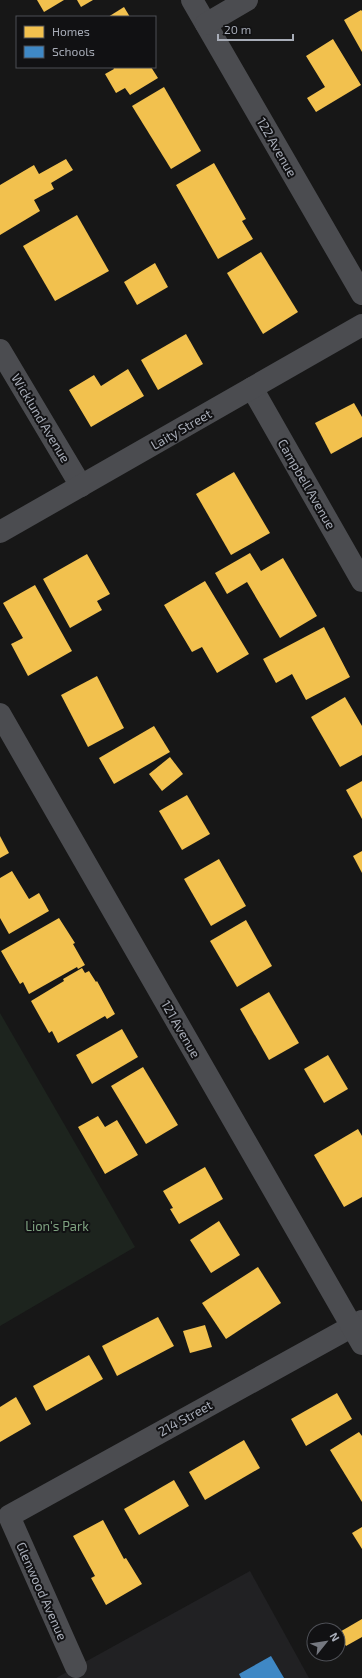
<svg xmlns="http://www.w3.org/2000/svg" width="362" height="1678" font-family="'Exo 2',sans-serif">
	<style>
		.built { fill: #212123 }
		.green { fill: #1d241e }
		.homes { fill: #f2c14e }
		.schools { fill: #3f88c5 }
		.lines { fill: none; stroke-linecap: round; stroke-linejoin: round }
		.minor { stroke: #4b4c50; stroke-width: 22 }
		.tertiary { stroke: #4b4c50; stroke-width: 22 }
		.labels { text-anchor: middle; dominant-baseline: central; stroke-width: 4; stroke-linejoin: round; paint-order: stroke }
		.street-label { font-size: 13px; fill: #a8adb8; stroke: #111113 }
		.park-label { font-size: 13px; fill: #7fa381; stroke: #111113 }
	</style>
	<rect width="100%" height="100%" fill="#171717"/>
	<polygon class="built" points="250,1571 309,1678 56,1678"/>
	<polygon class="green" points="0,1013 135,1247 0,1326"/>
	<g class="homes">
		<polygon points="37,0 64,0 44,12"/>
		<polygon points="77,0 93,0 81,7"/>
		<polygon points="124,7 130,17 108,17"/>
		<polygon points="361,10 362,11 362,52 344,20"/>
		<polygon points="333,39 361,85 316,112 307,98 325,87 306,56"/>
		<polygon points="113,67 151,67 158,78 130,95 125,88 116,93 105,74 114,69"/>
		<polygon points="164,87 201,151 171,169 132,106"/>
		<polygon points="66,159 73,170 51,183 54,189 34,200 40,211 0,235 0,185 34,165 39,174"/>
		<polygon points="214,163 246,219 242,221 253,239 218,259 176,185"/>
		<polygon points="77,215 109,271 55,301 23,246"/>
		<polygon points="261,252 298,312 263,334 227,273"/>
		<polygon points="155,263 168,287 137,305 124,282"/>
		<polygon points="186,334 203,364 158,390 141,360"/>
		<polygon points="128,369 144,396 91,427 69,390 94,375 101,386"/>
		<polygon points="354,403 362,417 362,437 331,454 315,423"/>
		<polygon points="234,472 270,533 231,555 196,494"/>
		<polygon points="250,553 261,571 283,558 317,616 280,638 247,582 227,594 215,573"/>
		<polygon points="87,554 110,594 97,601 102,610 70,628 43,579"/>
		<polygon points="205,581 249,654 217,673 202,647 192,652 164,605"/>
		<polygon points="35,585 72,651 28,676 11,644 23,638 3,603"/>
		<polygon points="324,627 350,677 306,700 292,674 276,683 263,659"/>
		<polygon points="97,676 124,728 88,747 61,695"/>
		<polygon points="345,697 362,726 362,755 340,767 311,717"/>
		<polygon points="154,726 170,752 114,784 99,758"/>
		<polygon points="170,757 183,774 162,791 149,774"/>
		<polygon points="362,781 362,819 346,790"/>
		<polygon points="187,795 210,834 182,850 159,811"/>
		<polygon points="0,836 9,853 0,858"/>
		<polygon points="362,851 362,873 353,856"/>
		<polygon points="219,859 246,906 211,926 184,879"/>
		<polygon points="12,871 29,899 39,893 49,911 9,934 0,918 0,878"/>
		<polygon points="59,918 75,943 73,944 85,965 78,969 77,967 29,994 23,982 20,984 1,951"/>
		<polygon points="246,920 272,966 237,987 210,941"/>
		<polygon points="82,968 85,973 89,971 96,982 97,981 115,1014 107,1019 105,1016 58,1043 52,1031 49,1033 31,1001 64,981 63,979"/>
		<polygon points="269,992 299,1043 269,1060 240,1009"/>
		<polygon points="122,1029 138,1057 92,1084 76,1055"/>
		<polygon points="328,1055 348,1089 324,1103 304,1069"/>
		<polygon points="143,1067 178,1125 146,1144 111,1086"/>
		<polygon points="98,1116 105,1127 117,1120 138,1155 105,1174 78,1127"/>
		<polygon points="358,1129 362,1136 362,1197 344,1207 314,1155"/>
		<polygon points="205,1167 223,1199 179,1224 170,1209 173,1208 163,1191"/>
		<polygon points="219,1221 240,1255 211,1273 190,1240"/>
		<polygon points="258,1267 281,1303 226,1339 202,1303"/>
		<polygon points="158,1317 174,1346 117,1376 102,1346"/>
		<polygon points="205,1325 212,1347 190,1353 183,1331"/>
		<polygon points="89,1355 103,1379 46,1411 33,1386"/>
		<polygon points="337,1393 352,1419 306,1446 291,1419"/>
		<polygon points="16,1397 31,1424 0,1442 0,1407"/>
		<polygon points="359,1432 362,1436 362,1502 330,1450"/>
		<polygon points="244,1440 260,1468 205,1500 189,1472"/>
		<polygon points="174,1480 189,1506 139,1535 124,1509"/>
		<polygon points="103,1520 124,1559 126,1558 142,1584 106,1605 91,1578 95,1576 73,1536"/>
		<polygon points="362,1527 362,1549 352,1533"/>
		<polygon points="362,1619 362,1637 346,1646 338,1633"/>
	</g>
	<polygon class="schools" points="271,1656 284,1678 241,1678 239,1674"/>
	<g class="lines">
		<g class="minor">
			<polyline points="192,0 362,294"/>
			<polyline points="206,24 247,0"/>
			<polyline points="0,350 81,486"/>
			<polyline points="252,388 362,581"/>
			<polyline points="76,1667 9,1516 362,1321"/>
		</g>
		<g class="tertiary">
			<polyline points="0,532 362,325"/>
			<polyline points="0,714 362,1344"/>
		</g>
	</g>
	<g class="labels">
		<g class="street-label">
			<text transform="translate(277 147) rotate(60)">122 Avenue</text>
			<text transform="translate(41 418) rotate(59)">Wicklund Avenue</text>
			<text transform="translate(181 429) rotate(-30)">Laity Street</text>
			<text transform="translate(307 484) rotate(60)">Campbell Avenue</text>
			<text transform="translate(181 1029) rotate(60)">121 Avenue</text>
			<text transform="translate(185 1418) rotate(-29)">214 Street</text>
			<text transform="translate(42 1591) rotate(66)">Glenwood Avenue</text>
		</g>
		<g class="park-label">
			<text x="57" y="1226">Lion's Park</text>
		</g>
	</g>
	<rect x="16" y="16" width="140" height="52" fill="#111113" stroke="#4d4f55"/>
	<rect x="24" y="26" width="20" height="12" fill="#f2c14e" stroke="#4d4f55"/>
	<text x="52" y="36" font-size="12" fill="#a8adb8">Homes</text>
	<rect x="24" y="46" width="20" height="12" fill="#3f88c5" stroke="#4d4f55"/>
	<text x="52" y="56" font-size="12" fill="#a8adb8">Schools</text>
	<g transform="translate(326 1642) rotate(60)"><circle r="19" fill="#111113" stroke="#4d4f55"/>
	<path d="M0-3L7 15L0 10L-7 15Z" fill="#757880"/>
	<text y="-6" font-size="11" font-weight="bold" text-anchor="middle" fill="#a8adb8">N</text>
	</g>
	<path d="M218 34v6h75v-6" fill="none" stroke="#a8adb8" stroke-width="2"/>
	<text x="224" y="34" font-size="12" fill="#a8adb8" stroke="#111113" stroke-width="3" paint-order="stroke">20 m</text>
</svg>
